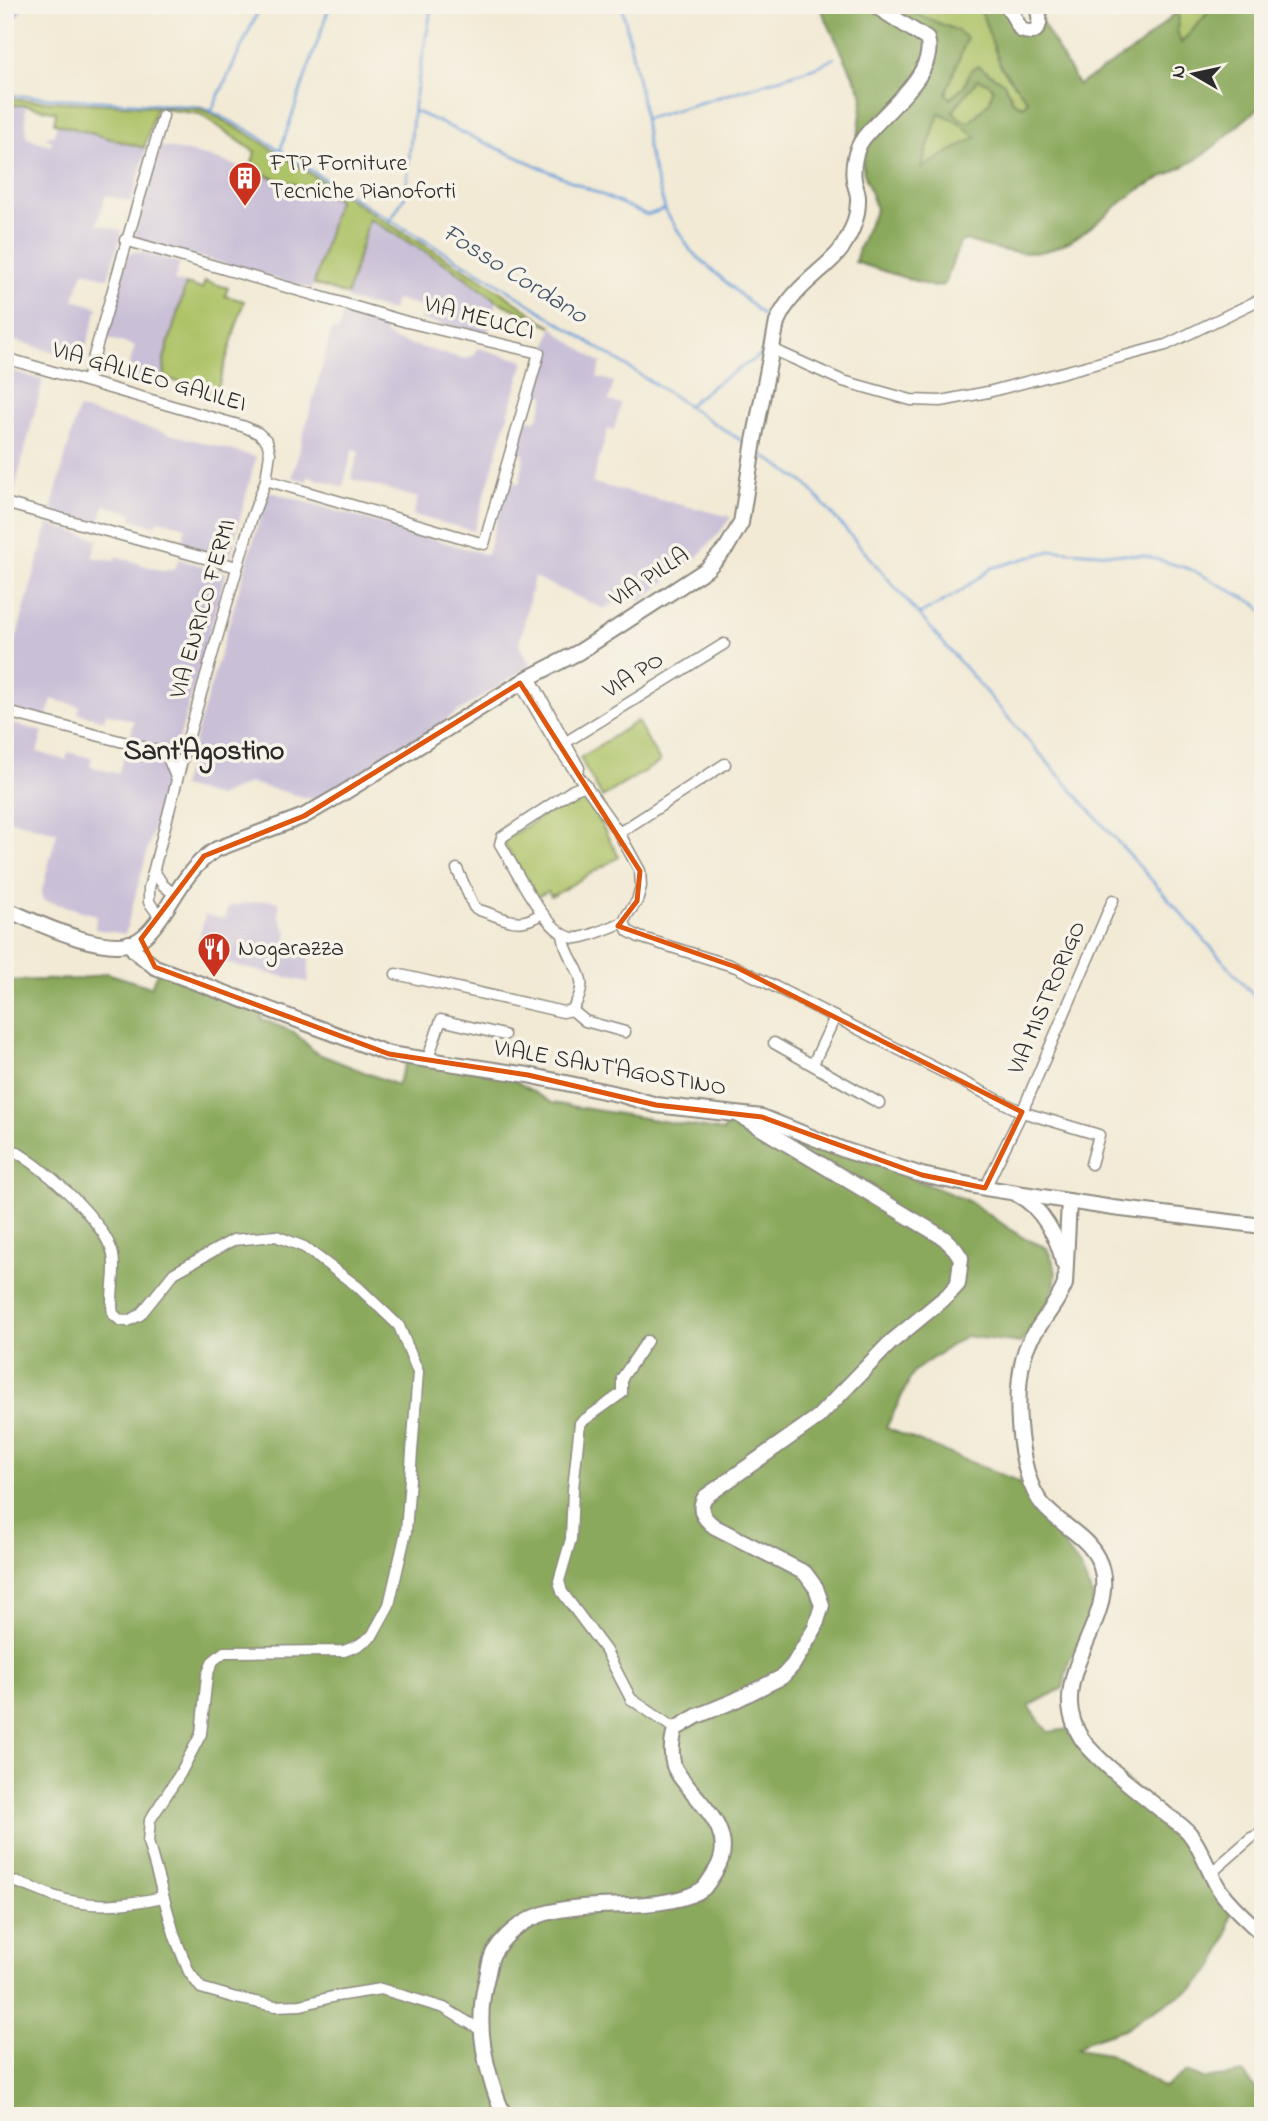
<svg xmlns="http://www.w3.org/2000/svg" width="1268" height="2121" font-family="'Indie Flower',sans-serif">
	<style>
		.industrial { fill: #c9bfd7 }
		.green { fill: #adc368; stroke: #6c774a; stroke-width: 2 }
		.forest { fill: #8aa95c; stroke: #5a6a44; stroke-width: 2; fill-rule: evenodd }
		.lines { fill: none; stroke-linecap: round; stroke-linejoin: round }
		.stream { stroke: #6fa2da; stroke-width: 2.5 }
		.street-casing { stroke: #8e8a80; stroke-width: 13 }
		.secondary-casing { stroke: #8e8a80; stroke-width: 18 }
		.street { stroke: #fff; stroke-width: 10 }
		.secondary { stroke: #fff; stroke-width: 14 }
		.marked { fill: none; stroke: #df570e; stroke-width: 5; stroke-linejoin: round }
		.labels { text-anchor: middle; dominant-baseline: central; stroke-width: 7; stroke-linejoin: round; paint-order: stroke }
		.poi-label { font-size: 24px; fill: #2b2b2b; stroke: #f7f3e8; text-anchor: start }
		.street-label { font-size: 24px; fill: #2b2b2b; stroke: #f7f3e8 }
		.water-label { font-size: 26px; font-style: italic; fill: #435568; stroke: #f7f3e8 }
		.quarter-label { font-size: 28px; font-weight: bold; fill: #2b2b2b; stroke: #f7f3e8 }
	</style>
	<rect width="100%" height="100%" fill="#f7f3e8"/>
	<filter id="ink" filterUnits="userSpaceOnUse"><feTurbulence type="fractalNoise" baseFrequency=".0143" numOctaves="2"/><feDisplacementMap in="SourceGraphic" scale="14" xChannelSelector="R" yChannelSelector="G"/><feConvolveMatrix kernelMatrix="1 2 1 2 8 2 1 2 1" color-interpolation-filters="sRGB"/></filter>
	<filter id="wash" filterUnits="userSpaceOnUse"><feTurbulence type="fractalNoise" baseFrequency=".00686" numOctaves="4" result="noise"/><feDisplacementMap in="SourceGraphic" scale="28" xChannelSelector="R" yChannelSelector="G"/><feGaussianBlur stdDeviation="1.57" result="paint"/><feColorMatrix in="noise" values="0 0 0 0 0 0 0 0 0 0 0 0 0 0 0 0 0 1.4 0 .05"/><feComposite in="paint" operator="in"/></filter>
	<g filter="url(#wash)">
		<rect width="100%" height="100%" fill="#f2ead5"/>
		<g class="industrial">
			<polygon points="5,105 25,105 27,138 51,145 52,140 46,139 48,135 53,136 57,124 146,150 131,202 106,195 98,219 97,224 122,231 108,278 83,271 74,300 98,307 82,360 5,338"/>
			<polygon points="161,146 210,157 338,199 312,289 134,238"/>
			<polygon points="369,219 454,269 497,301 486,337 421,319 424,307 396,299 392,311 346,299"/>
			<polygon points="137,251 180,263 174,281 186,284 164,358 166,375 164,383 127,372 135,346 103,337 128,255"/>
			<polygon points="344,311 388,323 385,334 394,340 465,359 475,355 477,348 524,361 474,531 413,515 418,498 351,479 359,452 353,448 343,487 309,476 306,481 292,477 332,330 338,332"/>
			<polygon points="552,328 558,331 558,333 601,363 597,377 614,382 609,401 621,404 614,430 608,429 592,483 731,517 719,533 698,556 640,602 634,591 604,609 534,577 519,646 531,665 319,801 250,783 218,797 181,787 268,491 487,555 508,481 519,484 521,477 524,454 514,451 523,418 535,421 539,416 545,395 534,392"/>
			<polygon points="5,369 43,380 12,500 5,499"/>
			<polygon points="78,409 256,457 229,560 181,547 186,527 158,520 156,525 146,523 131,519 132,513 104,505 99,524 51,511"/>
			<polygon points="48,524 98,539 92,557 115,561 116,556 162,571 175,569 178,559 226,573 175,753 129,742 134,721 106,713 104,720 78,713 79,706 63,702 52,699 46,718 5,707 5,679"/>
			<polygon points="5,721 43,732 37,752 66,760 68,752 92,758 90,766 118,774 124,755 170,767 125,934 95,929 96,915 43,900 41,894 57,832 5,819"/>
			<polygon points="269,900 279,902 279,916 287,932 287,940 310,945 308,982 236,966 200,954 202,949 199,938 205,915 224,919 228,906"/>
		</g>
		<g class="green">
			<polygon points="895,5 979,5 1001,67 1028,101 1023,106 1013,102 1010,93 971,70 964,86 950,100 946,93 952,74 958,31"/>
			<polygon points="1184,5 1215,5 1181,44 1177,31 1179,14 1174,14"/>
			<polygon points="978,79 989,84 993,89 990,101 969,123 959,118 953,111"/>
			<polygon points="5,99 202,109 247,133 389,224 483,280 552,327 497,301 454,269 369,219 347,295 314,284 338,199 250,170 255,152 200,114 156,108 144,148 54,123 56,112 25,105 5,105"/>
			<polygon points="939,113 960,123 977,137 928,172 921,168"/>
			<polygon points="205,281 228,288 225,296 244,301 216,393 165,378 164,359 186,284 202,289"/>
			<polygon points="637,721 660,762 602,797 580,758"/>
			<polygon points="580,794 585,795 619,857 554,895 551,896 548,891 535,898 529,887 531,886 504,844 505,839"/>
		</g>
		<g class="forest">
			<path d="M 819,5 L 895,5 L 958,31 L 967,38 L 946,93 L 950,99 L 964,86 L 971,70 L 978,66 L 1004,83 L 1013,102 L 1023,106 L 1028,101 L 1001,67 L 979,5 L 1004,5 L 1019,32 L 1042,22 L 1078,85 L 1138,47 L 1174,14 L 1179,14 L 1177,31 L 1181,43 L 1215,5 L 1263,5 L 1263,105 C 1238,123 1218,147 1192,162 C 1171,174 1149,182 1130,196 C 1103,215 1079,243 1045,251 C 1021,257 989,248 966,240 L 960,243 L 944,285 L 934,287 L 855,262 L 859,248 L 876,209 L 864,173 L 858,137 L 863,96 ZM 978,79 L 989,84 L 993,89 L 990,101 L 969,123 L 959,118 L 953,111 ZM 939,113 L 960,123 L 976,137 L 921,168 Z"/>
			<path d="M 158,971 L 263,1007 L 261,1019 L 294,1032 L 316,1053 L 397,1085 L 408,1058 L 507,1076 L 552,1103 L 724,1131 L 727,1117 L 762,1123 L 892,1170 L 968,1201 L 1022,1237 L 1047,1248 C 1049,1254 1054,1262 1055,1268 C 1060,1293 1035,1325 1021,1343 L 965,1336 L 914,1371 L 886,1428 L 1020,1482 L 1044,1520 L 1079,1565 L 1093,1598 L 1089,1626 L 1069,1661 L 1063,1688 L 1029,1706 L 1048,1732 L 1069,1729 L 1187,1835 L 1231,1912 L 1227,1934 L 1215,1966 L 1194,1988 L 1145,2015 L 1124,2029 L 1088,2041 L 1077,2049 L 1109,2054 L 1164,2088 L 1186,2072 L 1204,2079 L 1243,2073 L 1257,2091 L 1262,2114 L 1259,2116 L 5,2116 L 5,981 L 81,979 L 107,973 L 151,987 Z"/>
		</g>
		<g class="lines">
			<g class="stream">
				<polyline points="622,5 642,101 648,151 666,212 691,251 764,316 769,323 767,341 761,355 715,384 687,406 748,445"/>
				<polyline points="5,35 22,5"/>
				<polyline points="5,95 203,107 250,131 368,207 494,281 687,405"/>
				<polyline points="212,110 261,5"/>
				<polyline points="414,111 647,215 665,209"/>
				<polyline points="645,119 750,88 819,66 834,58"/>
				<polyline points="280,151 330,5"/>
				<polyline points="391,220 406,194 414,104 432,5"/>
				<polyline points="757,451 806,484 1004,713 1263,1006"/>
				<polyline points="919,615 958,593 992,568 1054,550 1145,556 1190,569 1256,604 1263,611"/>
			</g>
		</g>
	</g>
	<g filter="url(#ink)">
		<g class="lines">
			<defs>
				<g id="street">
					<polyline points="125,240 407,322 539,353 484,544 266,480"/>
					<polyline points="772,349 843,381 911,400 941,401 988,392 1166,345 1263,298"/>
					<polyline points="5,358 245,427 258,433 267,441 270,453 266,480 251,520 185,749 149,888 149,902 160,917"/>
					<polyline points="87,380 163,116"/>
					<polyline points="5,503 237,567"/>
					<polyline points="530,677 579,768"/>
					<polyline points="520,683 558,747 619,833 640,871 641,886 637,901 627,915 624,922"/>
					<polyline points="7,712 166,753 176,777"/>
					<polyline points="558,747 724,644"/>
					<path d="M 586,785 L 573,790 L 502,837 L 500,844 C 514,866 549,941 577,938 C 587,938 613,926 624,922"/>
					<polyline points="619,833 725,764"/>
					<path d="M 457,869 L 474,907 L 479,910 C 506,918 518,930 542,913"/>
					<polyline points="154,871 163,885 175,895"/>
					<polyline points="624,922 628,931 639,937 736,967 1022,1112 985,1188"/>
					<path d="M 396,974 L 563,1012 L 572,1010 C 596,973 567,968 563,935"/>
					<polyline points="572,1010 585,1021 625,1032"/>
					<polyline points="774,1043 879,1103"/>
					<polyline points="427,1061 441,1020 504,1035"/>
					<polyline points="813,1064 835,1017"/>
					<path d="M 5,1146 C 37,1160 105,1220 113,1255 C 117,1275 109,1295 113,1314 L 120,1320 L 128,1321 L 140,1315 L 174,1273 L 233,1240 L 276,1236 L 304,1247 L 358,1287 L 399,1326 L 418,1372 L 406,1532 L 389,1605 L 372,1636 L 357,1646 L 344,1651 L 224,1652 L 213,1661 L 207,1675 L 201,1734 L 180,1774 L 150,1820 L 148,1842 L 175,1937 L 189,1972 L 201,1988 L 236,1998 L 275,2006 L 301,2005 L 336,1996 L 381,1989 L 444,2008 L 481,2030"/>
					<polyline points="1091,1164 1099,1135 1022,1112 1113,900"/>
					<polyline points="647,1341 622,1378 622,1393 580,1423 573,1489 571,1539 559,1581 562,1592 606,1651 631,1699 675,1729"/>
					<polyline points="1211,1873 1251,1838 1263,1833"/>
					<path d="M 5,1879 C 22,1883 37,1890 53,1896 C 89,1909 126,1905 163,1897"/>
				</g>
				<g id="secondary">
					<path d="M 1007,5 L 1021,30 C 1041,38 1042,20 1036,5"/>
					<path d="M 5,909 C 36,922 102,955 135,942 C 149,936 160,918 168,906 C 182,883 194,863 217,849 L 304,816 L 340,795 L 530,677 L 579,652 L 707,569 L 727,547 L 741,523 L 754,441 L 777,322 C 787,298 806,283 825,266 C 831,260 839,254 843,246 C 852,232 858,218 858,201 C 859,194 855,187 854,180 C 852,167 855,150 863,139 C 881,114 939,73 927,39 L 874,5"/>
					<polyline points="129,943 135,951 155,967 389,1054 528,1075 622,1095 656,1105 762,1117 844,1150 922,1175 985,1188 1113,1208 1263,1226"/>
					<path d="M 1018,1195 C 1040,1206 1059,1238 1063,1263"/>
					<path d="M 1069,1201 L 1065,1284 C 1057,1305 1040,1322 1029,1342 C 1011,1378 1016,1475 1043,1505 C 1062,1528 1095,1538 1102,1571 C 1111,1613 1071,1655 1070,1698 C 1069,1713 1075,1730 1084,1742 C 1103,1766 1144,1795 1168,1816 C 1175,1821 1183,1826 1189,1833 C 1202,1849 1208,1871 1219,1889 C 1230,1906 1248,1920 1263,1935"/>
					<path d="M 504,2116 C 485,2071 474,2024 487,1977 C 489,1969 490,1958 494,1952 C 533,1890 610,1913 669,1901 C 680,1899 695,1895 704,1888 C 708,1883 713,1875 716,1870 C 737,1836 705,1808 685,1783 C 681,1778 676,1772 674,1766 C 670,1753 672,1742 675,1729 L 697,1716 L 734,1701 L 782,1677 L 793,1665 L 815,1628 L 822,1605 L 816,1588 L 805,1573 L 715,1527 C 704,1519 697,1510 705,1497 L 818,1417 L 890,1343 L 947,1296 L 958,1284 L 961,1258 L 955,1249 L 944,1238 L 739,1115"/>
				</g>
			</defs>
			<use href="#street" class="street-casing"/>
			<use href="#secondary" class="secondary-casing"/>
			<use href="#street" class="street"/>
			<use href="#secondary" class="secondary"/>
		</g>
	</g>
	<path class="marked" d="M 520,683 L 640,871 L 637,901 L 618,926 L 736,967 L 1022,1112 L 985,1188 L 922,1175 L 762,1117 L 656,1105 L 528,1075 L 389,1054 L 155,967 L 141,939 L 204,856 L 304,816 Z"/>
	<defs>
		<symbol id="building-pin" viewBox="-11 -11 22 30"><path d="M0 17L-7.5 6A9.5 9.5 0 1 1 7.5 6Z" fill="#c8321e" stroke="#f7f3e8"/><path d="M-4-6H4V6H1V3H-1V6H-4ZM-2.5-4.3h1.7v1.8h-1.7ZM.8-4.3h1.7v1.8H.8ZM-2.5-1h1.7V.8h-1.7ZM.8-1h1.7V.8H.8Z" fill="#fff"/></symbol>
		<symbol id="restaurant-pin" viewBox="-11 -11 22 30"><path d="M0 17L-7.5 6A9.5 9.5 0 1 1 7.5 6Z" fill="#c8321e" stroke="#f7f3e8"/><path d="M-5-6h1v4h1v-4h1v4h1v-4h1v5L-1.5 .5V6h-2V.5L-5-1ZM5-6V6H3V1.5H1.5Q1.5-4 5-6Z" fill="#fff"/></symbol>
	</defs>
	<g fill-rule="evenodd">
		<use href="#building-pin" x="226" y="159" width="38" height="52"/>
		<use href="#restaurant-pin" x="195" y="930" width="38" height="52"/>
	</g>
	<g class="labels">
		<g class="poi-label">
			<text x="270" y="164">FTP Forniture<tspan x="270" dy="28">Tecniche Pianoforti</tspan></text>
			<text x="238" y="949">Nogarazza</text>
		</g>
		<g class="street-label">
			<text transform="translate(479 319) rotate(15)">VIA MEUCCI</text>
			<text transform="translate(149 378) rotate(16)">VIA GALILEO GALILEI</text>
			<text transform="translate(650 578) rotate(-33)">VIA PILLA</text>
			<text transform="translate(204 609) rotate(-74)">VIA ENRICO FERMI</text>
			<text transform="translate(634 676) rotate(-32)">VIA PO</text>
			<text transform="translate(1048 998) rotate(-67)">VIA MISTRORIGO</text>
			<text transform="translate(610 1069) rotate(10)">VIALE SANT'AGOSTINO</text>
		</g>
		<g class="water-label">
			<text transform="translate(514 275) rotate(32)">Fosso Cordano</text>
		</g>
		<g class="quarter-label">
			<text x="204" y="752">Sant'Agostino</text>
		</g>
	</g>
	<rect width="1268" height="2121" fill="none" stroke="#f7f3e8" stroke-width="28"/>
	<g transform="translate(1194 74) rotate(279)" stroke="#f7f3e8" stroke-width="5" paint-order="stroke">
	<path d="M0-5L12 26L0 18L-12 26Z" fill="#2b2b2b"/>
	<text y="-10" font-size="19" font-weight="bold" text-anchor="middle" fill="#2b2b2b">N</text>
	</g>
</svg>
